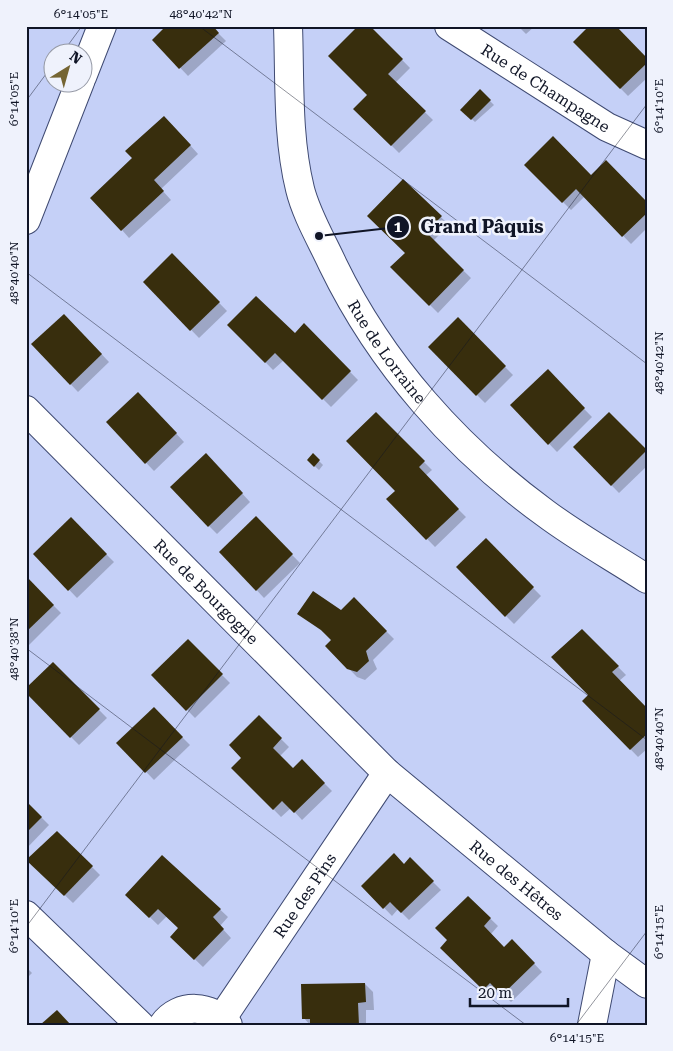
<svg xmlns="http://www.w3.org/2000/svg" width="673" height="1051" font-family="'Roboto Serif',serif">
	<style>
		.shadow { fill: #0003 }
		.building { fill: #382e0d }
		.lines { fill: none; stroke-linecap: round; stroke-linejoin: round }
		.minor-casing { stroke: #3f4a72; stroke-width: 30 }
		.minor { stroke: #fff; stroke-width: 28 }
		.ticks { fill: none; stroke: #101526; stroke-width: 1; stroke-opacity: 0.45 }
		.labels { text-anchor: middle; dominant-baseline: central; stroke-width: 5; stroke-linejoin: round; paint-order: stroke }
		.street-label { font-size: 16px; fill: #101526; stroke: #eff2fc }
		.leader { fill: none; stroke: #101526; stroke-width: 2 }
		.callout-dot { fill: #101526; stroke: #eff2fc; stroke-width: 2 }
		.mark-label { font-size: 15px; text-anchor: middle; font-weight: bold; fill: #fff }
		.callout-label { font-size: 18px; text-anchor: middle; font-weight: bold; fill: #101526; stroke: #eff2fc; stroke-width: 5; stroke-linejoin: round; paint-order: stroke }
		.neatline { fill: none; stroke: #101526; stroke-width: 2 }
		.ticks-label { font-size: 12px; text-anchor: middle; fill: #101526 }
	</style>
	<rect width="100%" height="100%" fill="#c5d0f7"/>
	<g class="shadow">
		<polygon points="211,26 226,41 188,76 154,40"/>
		<polygon points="369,26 410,68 395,83 433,120 399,153 355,109 369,95"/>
		<polygon points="518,26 535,26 526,34"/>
		<polygon points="575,42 647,59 647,78 628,96"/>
		<polygon points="480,91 494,105 475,122 462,110"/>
		<polygon points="172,125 198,154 161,189 171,200 129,238 122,230"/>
		<polygon points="526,165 591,177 647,203 647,228 631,244 585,196 571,210"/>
		<polygon points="403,180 449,225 433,241 471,278 438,313 392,267 407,253"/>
		<polygon points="172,254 227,311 199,338 145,282"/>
		<polygon points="458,319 513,375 485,403 429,347"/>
		<polygon points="72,323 109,362 78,392 33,344"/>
		<polygon points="229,325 295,335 304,325 358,380 331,407 284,360 273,370"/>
		<polygon points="547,371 592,417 557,452 512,405"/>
		<polygon points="146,401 184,442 154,471 107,422"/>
		<polygon points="376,414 432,470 425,476 466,517 435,547 388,499 396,491"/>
		<polygon points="609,414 647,452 647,466 619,493 574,447"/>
		<polygon points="313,455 323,465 319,470 308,460"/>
		<polygon points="214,463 250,502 217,534 209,526"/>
		<polygon points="256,518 300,563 264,598 221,552"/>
		<polygon points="71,519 114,562 77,598 35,554"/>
		<polygon points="486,540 541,596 514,624 458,567"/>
		<polygon points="26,578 61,613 26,648"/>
		<polygon points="354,599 394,639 373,660 377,669 365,680 357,677 327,646 333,640 330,637 299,614 341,612"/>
		<polygon points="582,630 626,675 619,681 647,710 647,749 638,757 584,701 590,695"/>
		<polygon points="188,641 230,683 195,718 153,675"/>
		<polygon points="53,663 107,718 79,745 26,692"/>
		<polygon points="154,709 190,745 154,780 118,743"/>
		<polygon points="259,717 289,747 280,756 293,769 302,761 332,791 302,820 291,808 281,817 233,768 243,758"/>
		<polygon points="26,802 49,825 26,849"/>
		<polygon points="57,832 100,875 73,903 28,860"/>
		<polygon points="410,859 441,890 409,920 398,909 392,916 363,886 404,865"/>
		<polygon points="176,868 228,917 220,926 231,938 203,967 172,937 179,928 167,916 158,925 127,895"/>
		<polygon points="468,897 498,926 491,934 504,949 512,940 542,972 511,1002 499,990 492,997 471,977 449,940"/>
		<polygon points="26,967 32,973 26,979"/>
		<polygon points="365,984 373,992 374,1010 366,1010 366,1025 310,1025 304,1018"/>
	</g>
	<g class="building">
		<polygon points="166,26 213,26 219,33 179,69 152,40"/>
		<polygon points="358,26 370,26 403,59 388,74 426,111 391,146 353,109 367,95 328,56"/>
		<polygon points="589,26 616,26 647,58 647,63 620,89 573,42"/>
		<polygon points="480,89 491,100 471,120 460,110"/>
		<polygon points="164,116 191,145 154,180 164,191 121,231 90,198 132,158 125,151"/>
		<polygon points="553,136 591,175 606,160 647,202 647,213 622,237 576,189 562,203 524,165"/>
		<polygon points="403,179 442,216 426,232 464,270 429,306 390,267 405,253 367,216"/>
		<polygon points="172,253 220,302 190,331 143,282"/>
		<polygon points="256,296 295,333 304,323 351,371 322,400 275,353 265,363 227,325"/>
		<polygon points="64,314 102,354 70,385 31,344"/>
		<polygon points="458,317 506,366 476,396 428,347"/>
		<polygon points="548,369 585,408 548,445 510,405"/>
		<polygon points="138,392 177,433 145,464 106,422"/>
		<polygon points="376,412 425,461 419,467 459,509 426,540 386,499 395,491 346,441"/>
		<polygon points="609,412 647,450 611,486 573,447"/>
		<polygon points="206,453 243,493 208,527 170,487"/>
		<polygon points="313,453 320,460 314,467 307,460"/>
		<polygon points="256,516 293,554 256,591 219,552"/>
		<polygon points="71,517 107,554 68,591 33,554"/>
		<polygon points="486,538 534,587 505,617 456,567"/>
		<polygon points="26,576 54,605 26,632"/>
		<polygon points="313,591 341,610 354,597 387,631 366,651 369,661 357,672 347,669 325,646 331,640 321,630 297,614"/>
		<polygon points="582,629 619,666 612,672 647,708 647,734 630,750 582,701 588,695 551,657"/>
		<polygon points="188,639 223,674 186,711 151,675"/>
		<polygon points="53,662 100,709 70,738 26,693 26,688"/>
		<polygon points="154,707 183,737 145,773 116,743"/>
		<polygon points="259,715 282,738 273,748 293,768 302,759 325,783 294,813 282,801 273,810 231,768 241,758 229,745"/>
		<polygon points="26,801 42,817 26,833"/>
		<polygon points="57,831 93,866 64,896 26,860"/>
		<polygon points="394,853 404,864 410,857 434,881 401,913 390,902 383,909 361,886"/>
		<polygon points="162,855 221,909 213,917 224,929 194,960 170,937 178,928 158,909 149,918 125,895"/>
		<polygon points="468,896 491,918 484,926 504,947 512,939 535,963 502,995 490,983 483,990 440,948 447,940 435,928"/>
		<polygon points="365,983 366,1002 358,1003 359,1025 310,1025 310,1019 302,1019 301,984"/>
		<polygon points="57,1010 71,1025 40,1025"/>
	</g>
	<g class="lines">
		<defs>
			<g id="minor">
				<path id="s1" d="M 288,26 C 290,80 287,136 300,189 C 306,214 322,241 333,265 C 381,364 456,448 545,513 C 577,537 613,557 647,579"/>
				<path id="s2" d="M 449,26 L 607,127 L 647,145"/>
				<polyline points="82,77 102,26"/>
				<polyline points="26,220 80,82"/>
				<path id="s3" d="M 26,410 L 387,773 L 606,954 L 647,984"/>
				<polyline points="26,915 140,1025"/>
				<path id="s4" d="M 222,1018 L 387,773"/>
				<path d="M 163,1025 C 179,1002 212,1005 228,1025"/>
				<polyline points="592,1025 606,954"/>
			</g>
		</defs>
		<use href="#minor" class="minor-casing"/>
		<use href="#minor" class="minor"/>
	</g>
	<path class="ticks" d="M 199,26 L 647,364M 63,52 L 82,26M 26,101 L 52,66M 26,272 L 647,740M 26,648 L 526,1025M 26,927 L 647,104M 576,1025 L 647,931"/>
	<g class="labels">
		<g class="street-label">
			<text stroke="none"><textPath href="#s2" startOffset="115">Rue de Champagne</textPath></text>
			<text stroke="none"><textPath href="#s1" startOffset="349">Rue de Lorraine</textPath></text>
			<text stroke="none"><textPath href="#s3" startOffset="256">Rue de Bourgogne</textPath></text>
			<text stroke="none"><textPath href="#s3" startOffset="680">Rue des Hêtres</textPath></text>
			<text stroke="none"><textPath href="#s4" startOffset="148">Rue des Pins</textPath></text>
		</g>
	</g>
	<path class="leader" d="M319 236L398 227"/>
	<g class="callout-dot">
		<circle cx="319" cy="236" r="5"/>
		<circle cx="398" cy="227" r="12"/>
	</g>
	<g class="mark-label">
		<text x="398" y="232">1</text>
	</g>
	<g class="callout-label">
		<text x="482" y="233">Grand Pâquis</text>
	</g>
	<rect width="673" height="1051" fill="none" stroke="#eff2fc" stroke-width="55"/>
	<g transform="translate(68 68) rotate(37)"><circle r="24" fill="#eff2fc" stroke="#969aa6"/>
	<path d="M0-4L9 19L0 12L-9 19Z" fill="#756533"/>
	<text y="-8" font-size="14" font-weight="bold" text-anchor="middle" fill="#101526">N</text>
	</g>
	<path d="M470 998v8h98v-8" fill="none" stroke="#101526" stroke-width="2.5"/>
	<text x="478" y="998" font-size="15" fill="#101526" stroke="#eff2fc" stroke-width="4" paint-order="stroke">20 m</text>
	<rect x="28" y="28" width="618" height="996" class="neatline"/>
	<g class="ticks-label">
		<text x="81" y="18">6°14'05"E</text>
		<text x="201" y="18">48°40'42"N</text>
		<text transform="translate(14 99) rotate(-90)" y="4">6°14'05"E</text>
		<text transform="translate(659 106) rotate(-90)" y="4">6°14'10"E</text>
		<text transform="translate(14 273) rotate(-90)" y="4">48°40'40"N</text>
		<text transform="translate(659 363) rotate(-90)" y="4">48°40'42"N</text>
		<text transform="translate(14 649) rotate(-90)" y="4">48°40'38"N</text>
		<text transform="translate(659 739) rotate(-90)" y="4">48°40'40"N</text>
		<text transform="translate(14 926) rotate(-90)" y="4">6°14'10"E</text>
		<text transform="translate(659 932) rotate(-90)" y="4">6°14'15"E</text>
		<text x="577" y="1042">6°14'15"E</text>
	</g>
</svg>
